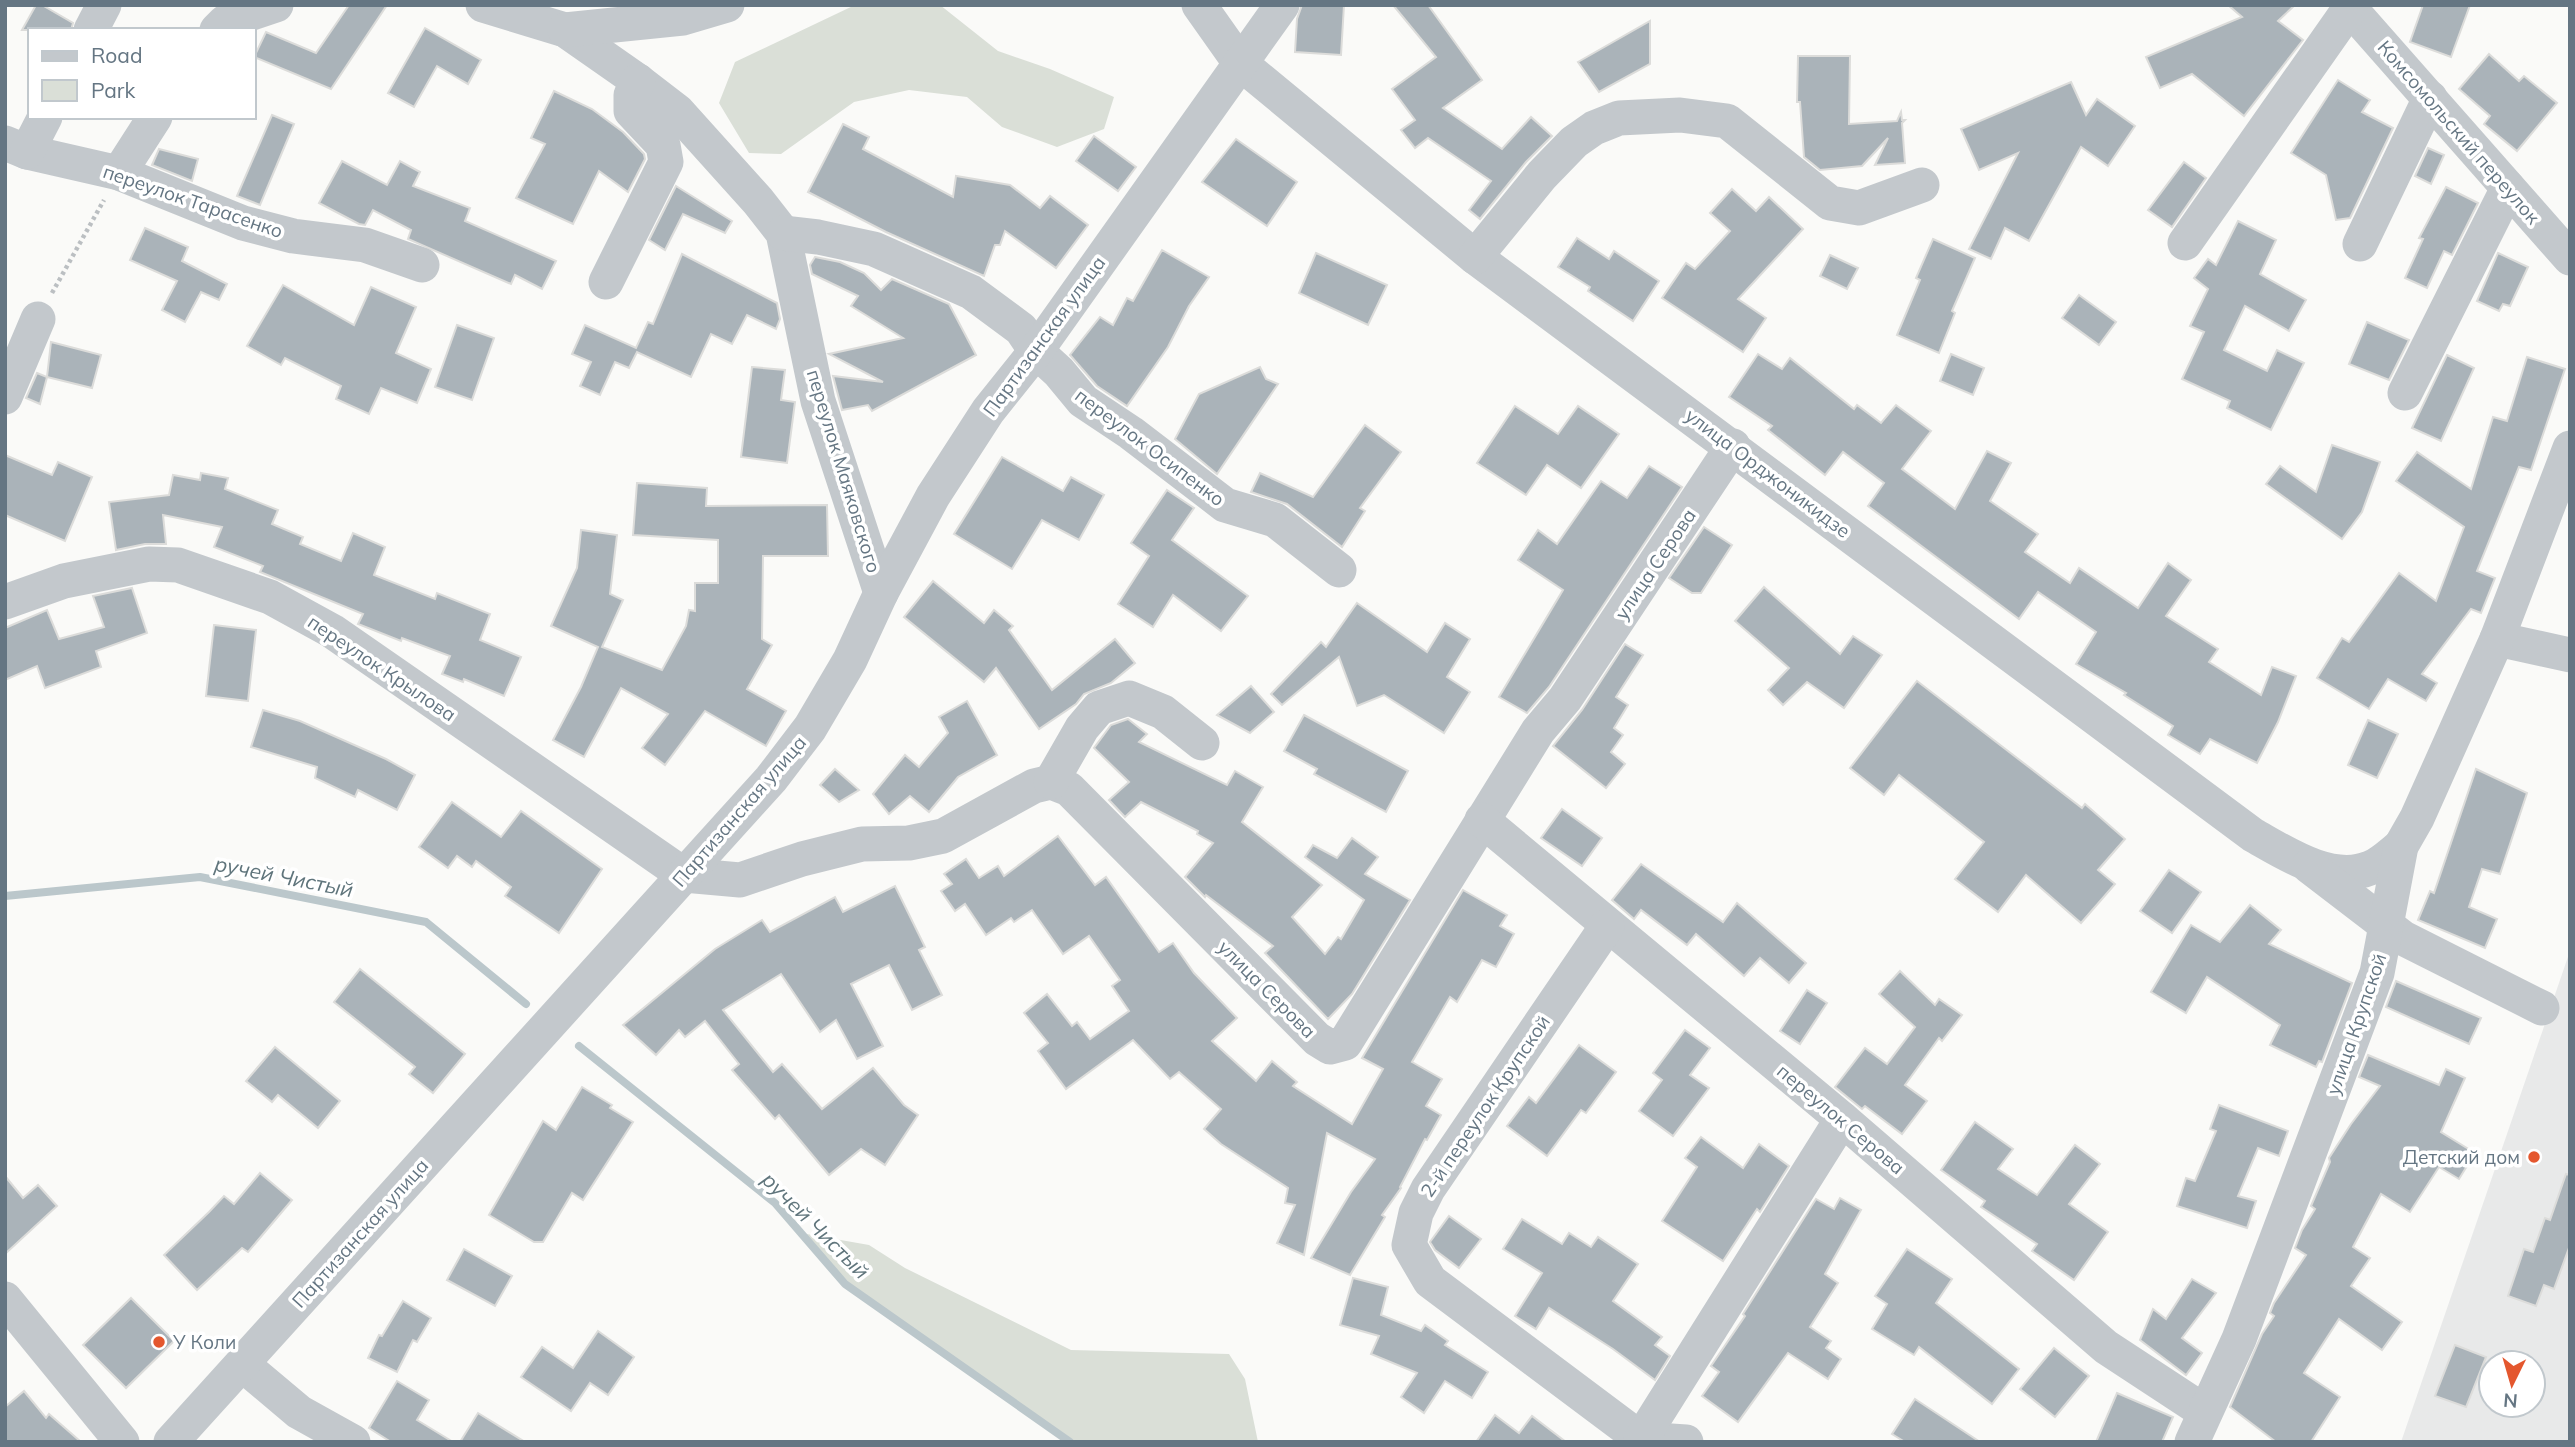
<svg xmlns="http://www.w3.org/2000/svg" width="2575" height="1447" font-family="Mulish,sans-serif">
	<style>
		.built { fill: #e8e9e9; fill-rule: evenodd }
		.green { fill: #dadfd7 }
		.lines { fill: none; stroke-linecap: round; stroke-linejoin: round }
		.stream { stroke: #bbc7cb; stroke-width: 8 }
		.building { fill: #aab3b9; stroke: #dcdcda; stroke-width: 2 }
		.path { stroke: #bbbfc2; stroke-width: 4.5; stroke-dasharray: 3.5 3.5; stroke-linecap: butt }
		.minor { stroke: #c3c8cc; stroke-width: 35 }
		.poi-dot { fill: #e4572e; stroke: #fff; stroke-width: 2.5 }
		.labels { text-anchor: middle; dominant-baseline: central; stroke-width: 7; stroke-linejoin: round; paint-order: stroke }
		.street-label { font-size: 19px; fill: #657683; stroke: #fff }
		.poi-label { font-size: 19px; fill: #657683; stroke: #fff; text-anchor: end }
		.water-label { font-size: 21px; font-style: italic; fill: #60757c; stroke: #fff }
	</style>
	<rect width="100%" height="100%" fill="#fafaf8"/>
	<path class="built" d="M 2570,951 L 2570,1442 L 2401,1442 ZM 2491,1363 L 2533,1363 L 2533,1405 L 2491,1405 Z"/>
	<g class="green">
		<polygon points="855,5 940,5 998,51 1050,69 1114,97 1104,129 1057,147 1002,127 967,97 909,90 854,102 781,154 749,153 719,103 735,62"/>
		<polygon points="801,1233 869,1245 905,1268 1071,1350 1229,1354 1245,1379 1258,1442 1070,1442 845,1284"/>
	</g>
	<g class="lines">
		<g class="stream">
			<polyline points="5,896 200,877 426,922 526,1004"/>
			<polyline points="579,1046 775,1203 845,1284 1070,1442"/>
		</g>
	</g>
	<g class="building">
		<polygon points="36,5 42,5 73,23 71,30 22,30"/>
		<polygon points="349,5 387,5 331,89 254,57 266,32 316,53"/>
		<polygon points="1302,5 1344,5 1341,55 1295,52 1297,19"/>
		<polygon points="1393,5 1428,5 1482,80 1443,108 1502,149 1531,117 1552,136 1526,162 1480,219 1469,210 1491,181 1428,138 1415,148 1401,130 1415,120 1392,89 1436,57"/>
		<polygon points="2228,5 2295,5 2278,21 2303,40 2244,116 2192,74 2160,88 2146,57 2242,17"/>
		<polygon points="2423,5 2470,5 2451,57 2410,42"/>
		<polygon points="1650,21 1650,64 1599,92 1578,62"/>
		<polygon points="425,28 481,60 468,84 437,66 414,107 388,93"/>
		<polygon points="2489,54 2519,81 2524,76 2557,103 2517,151 2484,124 2490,116 2459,89"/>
		<polygon points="1798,56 1850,56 1849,124 1897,121 1901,112 1902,120 1905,120 1902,123 1905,163 1875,165 1888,138 1862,166 1820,170 1804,157 1800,102 1797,102"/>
		<polygon points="2338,80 2370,100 2362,112 2393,128 2350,218 2336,220 2326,175 2291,153"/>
		<polygon points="2071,82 2086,115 2097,99 2135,126 2108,166 2081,147 2029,241 2005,228 1991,259 1969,249 2018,153 1979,170 1961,129"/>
		<polygon points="554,91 592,109 623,132 644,154 645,159 628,192 599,171 573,224 516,198 545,144 531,138"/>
		<polygon points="272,115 294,124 260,205 237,196"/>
		<polygon points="843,124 869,137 863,149 953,197 956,176 1010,185 1040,208 1050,196 1088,225 1056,268 1005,231 1000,245 995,245 984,276 886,232 808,192"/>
		<polygon points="1094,136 1136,167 1118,191 1076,161"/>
		<polygon points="1236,139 1297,182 1267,226 1202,182"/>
		<polygon points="2428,148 2444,155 2431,184 2415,176"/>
		<polygon points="159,149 198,159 192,181 152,165"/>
		<polygon points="342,161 387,185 400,161 420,172 413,186 470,208 465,221 556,261 542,289 515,275 511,284 408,239 411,230 373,210 365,225 359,224 319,203"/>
		<polygon points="2184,162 2206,178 2172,227 2148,210"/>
		<polygon points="676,186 732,221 725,233 683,214 665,250 649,240"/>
		<polygon points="2446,187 2478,203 2452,255 2444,251 2427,288 2405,278 2423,239 2419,238"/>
		<polygon points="1732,189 1756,211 1769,197 1803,229 1738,299 1766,318 1743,352 1662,298 1686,263 1695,269 1730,231 1710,213"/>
		<polygon points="2238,221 2276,240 2260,274 2306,300 2289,331 2245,306 2224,350 2267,371 2277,350 2304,363 2271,430 2227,408 2230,401 2182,379 2204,332 2190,326 2208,289 2194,278 2208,259 2216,265"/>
		<polygon points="145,228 188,247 182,261 227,284 219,300 201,292 185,322 162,310 177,281 130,260"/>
		<polygon points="1577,238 1609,259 1614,251 1659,281 1633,321 1588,291 1590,287 1558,267"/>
		<polygon points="1933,239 1975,258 1952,311 1955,313 1939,353 1897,335 1920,280 1916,278"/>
		<polygon points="1162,250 1209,277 1189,306 1168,347 1127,406 1097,386 1070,355 1100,317 1113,325 1127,298 1133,301"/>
		<polygon points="1316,253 1387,285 1368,325 1299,293"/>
		<polygon points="2498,253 2528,267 2510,306 2503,304 2499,311 2477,301"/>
		<polygon points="682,254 777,303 780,319 776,329 747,315 732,344 711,334 691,377 637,352 629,368 615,362 600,395 580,386 591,362 572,354 585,325 636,348 648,322 653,324"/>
		<polygon points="1830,255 1858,268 1847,289 1820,276"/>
		<polygon points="815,257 840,262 864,273 881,290 892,279 949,304 976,355 872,411 868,405 842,410 833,376 883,382 829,354 903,338 851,306 858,296 812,274 810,265"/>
		<polygon points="283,285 354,325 371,287 416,307 396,353 431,369 417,403 381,388 369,414 336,399 341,386 285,358 281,365 247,346"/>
		<polygon points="2079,295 2116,322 2099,345 2062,318"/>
		<polygon points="2367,322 2409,340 2389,380 2349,364"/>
		<polygon points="457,325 494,338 472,400 435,387"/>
		<polygon points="51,342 101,355 92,388 47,377"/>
		<polygon points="1758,354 1782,369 1790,358 1854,409 1857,405 1881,423 1896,405 1931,431 1902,469 1955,509 1987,451 2011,463 1990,501 2038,534 2025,552 2070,583 2079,568 2138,608 2168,563 2191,580 2166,616 2218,649 2209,662 2261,695 2272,667 2296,676 2278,722 2257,763 2210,739 2200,754 2168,735 2173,726 2124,695 2126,693 2076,664 2096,632 2038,592 2019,619 1868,506 1884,483 1843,452 1825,475 1768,430 1772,426 1729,397"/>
		<polygon points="1951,354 1984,368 1973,395 1940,381"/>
		<polygon points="2447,355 2474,368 2441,441 2412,428"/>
		<polygon points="2527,357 2565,369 2531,470 2519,467 2477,571 2495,578 2481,613 2471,609 2422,674 2437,683 2426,701 2388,679 2369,709 2317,678 2342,638 2349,642 2399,573 2436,601 2464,527 2396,481 2417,452 2471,489 2493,417 2507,421"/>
		<polygon points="752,367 785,370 781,400 795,402 787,463 741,457"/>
		<polygon points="1260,367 1266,379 1278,384 1217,474 1175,439 1199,394"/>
		<polygon points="37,373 47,377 40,404 26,398"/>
		<polygon points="1515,406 1558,434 1578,406 1619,434 1581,488 1547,465 1526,495 1477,463"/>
		<polygon points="1365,425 1401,452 1360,508 1365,511 1342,547 1287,504 1251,492 1260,473 1313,497"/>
		<polygon points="2332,445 2380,462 2362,512 2342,539 2266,484 2280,466 2316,492"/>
		<polygon points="5,455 52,475 58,462 92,477 65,541 5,515"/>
		<polygon points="1002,457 1063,491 1071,477 1104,495 1079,540 1042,520 1012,569 954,534"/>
		<polygon points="1649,466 1682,487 1549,687 1527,713 1499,697 1563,590 1518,560 1538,530 1557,544 1601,481 1627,498"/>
		<polygon points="201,473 228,478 225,489 278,510 272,524 303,537 300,544 341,561 353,533 385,547 374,575 435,599 437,593 490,614 480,640 521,657 504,696 464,679 463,682 442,674 450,656 402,638 401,641 358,624 363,614 260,572 263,566 214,547 222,527 163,515 166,544 145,544 116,550 109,502 169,495 173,475 200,480"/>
		<polygon points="637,483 707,488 706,506 827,505 828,556 763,556 762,639 772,645 747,689 786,711 766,746 705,711 665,765 642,748 668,714 621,688 584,757 553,740 581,687 598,647 551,626 577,568 581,530 617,535 610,594 623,600 602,647 662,670 686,626 689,610 695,611 695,583 718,583 718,540 633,535"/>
		<polygon points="1167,490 1194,508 1172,540 1248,596 1221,631 1173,595 1153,627 1118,604 1149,556 1131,543"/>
		<polygon points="1704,527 1732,545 1701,593 1692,593 1669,578"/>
		<polygon points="933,581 984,623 994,610 1013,626 1009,630 1052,690 1115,639 1135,663 1111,683 1084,694 1076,704 1039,729 996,668 984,682 904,617"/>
		<polygon points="1764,587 1840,654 1853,636 1882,655 1844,708 1807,682 1783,705 1768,690 1789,668 1735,621"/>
		<polygon points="132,588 147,633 96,651 101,667 45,688 37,666 5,680 5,628 47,610 59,639 104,627 93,596"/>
		<polygon points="1357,603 1427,652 1445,623 1470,639 1447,677 1470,692 1444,733 1384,695 1357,706 1339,657 1282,705 1271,694 1321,642 1326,647"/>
		<polygon points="214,625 256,630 248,701 206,696"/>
		<polygon points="1625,644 1643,655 1616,697 1628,705 1614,728 1623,735 1611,752 1625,764 1606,788 1553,746 1582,710"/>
		<polygon points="1917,681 2082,808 2085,804 2125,839 2098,870 2115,884 2081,923 2026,875 1998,912 1955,879 1984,842 1899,775 1884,795 1850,768"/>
		<polygon points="1251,686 1274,712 1250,733 1217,715"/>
		<polygon points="967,701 997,755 958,777 929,812 910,796 889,814 873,794 905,755 919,767 948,733 939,717"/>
		<polygon points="263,710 300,721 386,759 415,775 397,810 358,790 355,797 315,778 317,767 251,747"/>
		<polygon points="1304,715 1408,771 1386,812 1314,774 1317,769 1284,751"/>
		<polygon points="1128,719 1147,734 1139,742 1227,785 1235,771 1263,787 1242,822 1322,885 1292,917 1325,954 1338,937 1341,939 1364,900 1305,857 1313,845 1337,858 1352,838 1378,857 1365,874 1410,900 1352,994 1328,1019 1265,953 1273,946 1206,895 1205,897 1185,877 1213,843 1197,834 1198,831 1141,802 1125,817 1109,800 1129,782 1094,748 1111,725"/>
		<polygon points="2368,720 2398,734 2377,778 2348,765"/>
		<polygon points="835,769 859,790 839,802 820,785"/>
		<polygon points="2476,769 2527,793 2500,874 2482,869 2469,907 2497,919 2485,948 2418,920 2430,891 2434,893"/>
		<polygon points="452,802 501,837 521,811 602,869 559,933 505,896 511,887 476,861 472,867 457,856 448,868 419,847"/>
		<polygon points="1562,809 1602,838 1582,866 1541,838"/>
		<polygon points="1058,836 1095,885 1106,877 1159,952 1173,943 1194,973 1237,1018 1212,1041 1256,1081 1272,1061 1297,1082 1293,1086 1352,1124 1383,1069 1362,1058 1463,890 1507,915 1500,926 1514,934 1496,967 1482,960 1457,1002 1450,997 1412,1062 1442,1079 1426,1106 1441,1115 1427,1140 1425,1139 1400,1187 1401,1188 1382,1215 1385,1217 1350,1275 1311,1258 1351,1192 1375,1159 1327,1133 1304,1255 1277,1243 1295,1205 1285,1203 1288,1188 1221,1144 1204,1129 1221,1109 1179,1072 1170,1079 1133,1040 1066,1089 1038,1051 1048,1043 1024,1013 1047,994 1072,1026 1077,1022 1090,1039 1129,1011 1112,986 1120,980 1089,936 1063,954 1032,910 1014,922 1011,918 986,935 965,904 955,911 941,891 952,884 944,874 966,859 979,878 998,866 1004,876"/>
		<polygon points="1641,864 1723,922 1737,903 1806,963 1789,983 1760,958 1744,976 1696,934 1687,945 1641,910 1634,919 1612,900"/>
		<polygon points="2169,870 2201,892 2172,933 2140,911"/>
		<polygon points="895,886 925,947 919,950 942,995 912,1010 889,965 851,984 883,1046 857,1059 836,1020 820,1032 781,974 723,1010 773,1072 782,1064 822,1109 873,1068 904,1105 918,1115 885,1165 861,1149 829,1175 779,1115 775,1119 732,1070 739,1064 705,1021 685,1037 679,1030 656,1055 623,1025 715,949 762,920 770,932 835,897 843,912"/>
		<polygon points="2250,905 2281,930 2269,944 2352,983 2322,1062 2319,1061 2316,1067 2270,1045 2280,1025 2207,977 2186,1013 2151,992 2191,925 2220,942"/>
		<polygon points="360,969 465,1054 433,1093 409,1074 415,1067 334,1002"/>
		<polygon points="1900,971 1935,1005 1939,999 1962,1015 1942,1041 1939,1038 1905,1085 1927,1101 1902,1134 1865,1106 1862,1109 1835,1087 1865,1048 1887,1064 1915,1027 1879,994"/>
		<polygon points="2396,981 2481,1018 2469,1044 2386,1007"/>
		<polygon points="1807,990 1827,1003 1800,1044 1780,1031"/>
		<polygon points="1685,1030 1710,1048 1690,1075 1709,1088 1673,1136 1639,1111 1662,1080 1653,1073"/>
		<polygon points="1579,1045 1616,1072 1586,1113 1581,1110 1547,1156 1507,1126 1529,1097 1536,1103"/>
		<polygon points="275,1047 340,1101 318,1128 278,1095 272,1102 246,1081"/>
		<polygon points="2368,1055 2439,1085 2446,1069 2465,1078 2441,1132 2475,1153 2459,1179 2439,1167 2410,1212 2381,1194 2353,1247 2370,1258 2351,1286 2402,1322 2382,1350 2339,1319 2304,1373 2340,1397 2311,1442 2276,1442 2230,1407 2262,1334 2274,1316 2270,1313 2274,1303 2306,1255 2295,1248 2302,1230 2315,1209 2311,1206 2330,1162 2329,1158 2351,1124 2380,1086 2359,1077"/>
		<polygon points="582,1087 612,1105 610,1108 633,1122 583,1200 572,1193 543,1242 534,1242 489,1215 543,1121 556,1130"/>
		<polygon points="2219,1105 2288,1131 2279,1156 2258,1148 2238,1196 2256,1201 2247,1228 2177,1206 2186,1178 2195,1181 2216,1131 2210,1129"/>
		<polygon points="1975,1122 2013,1149 1998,1169 2037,1195 2075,1145 2100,1164 2069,1204 2108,1232 2074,1280 2032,1251 2037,1244 1981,1207 1985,1201 1941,1170"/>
		<polygon points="1701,1137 1743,1168 1759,1144 1789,1166 1760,1212 1757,1209 1723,1261 1662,1221 1697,1167 1685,1158"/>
		<polygon points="260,1173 292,1200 248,1252 242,1248 197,1290 164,1255 209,1212 224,1196 234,1204"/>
		<polygon points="2566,1174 2570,1175 2570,1245 2554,1289 2544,1285 2536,1306 2508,1296 2524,1249 2533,1252 2545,1218 2550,1220"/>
		<polygon points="5,1176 23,1198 38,1185 57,1206 5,1254"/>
		<polygon points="1840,1198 1861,1210 1825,1274 1838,1283 1810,1327 1831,1341 1826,1348 1841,1359 1828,1379 1788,1353 1738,1422 1702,1396 1719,1372 1711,1366 1745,1316 1743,1314 1816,1199 1834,1209"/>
		<polygon points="1449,1216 1481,1239 1459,1268 1435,1250 1430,1242"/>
		<polygon points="1522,1219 1562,1244 1569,1233 1591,1247 1598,1237 1638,1264 1613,1301 1662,1337 1655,1345 1670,1356 1655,1380 1613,1349 1549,1308 1536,1329 1515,1316 1542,1273 1503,1249"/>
		<polygon points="464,1249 512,1276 495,1306 447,1280"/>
		<polygon points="1907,1249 1952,1279 1936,1303 2019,1369 1992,1404 1919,1347 1914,1355 1872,1329 1887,1304 1875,1296"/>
		<polygon points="1353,1278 1388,1287 1381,1315 1421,1331 1425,1325 1448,1341 1445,1345 1488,1372 1472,1398 1445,1381 1424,1413 1401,1397 1417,1373 1371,1354 1379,1336 1340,1325"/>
		<polygon points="2192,1279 2216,1293 2182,1338 2202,1353 2186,1375 2140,1340 2153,1309 2166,1319"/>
		<polygon points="131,1298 174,1341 126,1388 83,1345"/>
		<polygon points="403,1301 431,1318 417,1342 413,1340 397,1372 368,1358 379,1335 382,1336"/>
		<polygon points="598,1331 634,1357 608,1395 590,1383 571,1411 521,1377 542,1347 573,1368"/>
		<polygon points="2455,1345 2486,1357 2466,1407 2435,1396"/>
		<polygon points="2054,1348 2089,1376 2055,1417 2020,1389"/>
		<polygon points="397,1381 429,1400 417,1420 453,1442 391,1442 369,1428"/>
		<polygon points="24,1391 46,1418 49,1414 81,1442 5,1442 5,1407"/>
		<polygon points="2117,1393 2173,1417 2162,1442 2096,1442"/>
		<polygon points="1915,1399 1980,1442 1905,1442 1892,1434"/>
		<polygon points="478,1413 525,1442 460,1442"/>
		<polygon points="1495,1415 1519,1433 1532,1416 1566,1442 1476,1442"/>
	</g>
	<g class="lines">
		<polyline class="path" points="52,293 104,200"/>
		<g class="minor">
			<polyline points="483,5 565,30 638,81 677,111 758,201 783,233 818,401 881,593"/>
			<path d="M 1199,5 L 1240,63 L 1475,257 L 2253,835 C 2285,853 2331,884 2370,868 C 2381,864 2392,853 2401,846"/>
			<polyline points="2347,5 2570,258"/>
			<polyline points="91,30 104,5"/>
			<polyline points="217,30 225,22 276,5"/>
			<polyline points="565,30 683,18 727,5"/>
			<polyline points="5,143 27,152 119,173 243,223 293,236 365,245 422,265"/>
			<polyline points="27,152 45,117"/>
			<polyline points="119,173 155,117"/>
			<polyline points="783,233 818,237 874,249 971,292 1021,329 1036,351 1059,372 1083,401 1131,433 1225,505 1275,520 1339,570"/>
			<polyline points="2185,243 2350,8"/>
			<polyline points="2360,244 2430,98"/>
			<polyline points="1475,257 1542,175 1574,142 1594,128 1619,118 1680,115 1727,121 1830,203 1859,208 1922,185"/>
			<polyline points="606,282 666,162 663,145 631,111 631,95 638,81"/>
			<polyline points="2405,393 2508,188"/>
			<polyline points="5,397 38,319"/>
			<polyline points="5,602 64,581 149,564 178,565 270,597 332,631 684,875 740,880 802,859 862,844 909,843 943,836 1034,786 1051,782 1069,789 1317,1039 1330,1047 1345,1043 1538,731 1565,699 1733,446"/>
			<polyline points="2497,639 2570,655"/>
			<polyline points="1051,782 1082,728 1099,708 1129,698 1163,712 1202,743"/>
			<polyline points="1482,820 1842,1119 2106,1347 2205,1412"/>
			<polyline points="2309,866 2403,938 2542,1008"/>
			<polyline points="1607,926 1428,1189 1416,1213 1409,1245 1430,1281 1641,1439 1686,1442"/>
			<polyline points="5,1299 122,1442"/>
			<polyline points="242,1364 299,1412 353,1442"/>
			<polyline points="1641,1439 1842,1119"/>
			<polyline points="171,1442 771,779 810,728 850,660 881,593 933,496 988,411 1036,351 1282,5"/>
			<polyline points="2192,1442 2239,1339 2377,973 2401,846 2417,818 2497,639 2570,448"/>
		</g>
	</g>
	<g class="poi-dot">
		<circle cx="2534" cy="1157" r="7"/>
		<circle cx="159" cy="1342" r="7"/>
	</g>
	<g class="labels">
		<g class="street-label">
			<text transform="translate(2459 132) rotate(49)">Комсомольский переулок</text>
			<text transform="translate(193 201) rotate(19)">переулок Тарасенко</text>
			<text transform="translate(1044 336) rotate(-54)">Партизанская улица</text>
			<text transform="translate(1150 447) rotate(37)">переулок Осипенко</text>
			<text transform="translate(844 471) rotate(73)">переулок Маяковского</text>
			<text transform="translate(1768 473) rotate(37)">улица Орджоникидзе</text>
			<text transform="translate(1655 564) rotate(-56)">улица Серова</text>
			<text transform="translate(382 668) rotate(34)">переулок Крылова</text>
			<text transform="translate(739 811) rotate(-49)">Партизанская улица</text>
			<text transform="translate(1267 989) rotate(45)">улица Серова</text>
			<text transform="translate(2356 1024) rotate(-71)">улица Крупской</text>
			<text transform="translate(1485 1106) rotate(-56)">2-й переулок Крупской</text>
			<text transform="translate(1841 1119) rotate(40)">переулок Серова</text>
			<text transform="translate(360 1233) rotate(-48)">Партизанская улица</text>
		</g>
		<g class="poi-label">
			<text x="2520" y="1157">Детский дом</text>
			<text x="173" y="1342" text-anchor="start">У Коли</text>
		</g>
		<g class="water-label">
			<text transform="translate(284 876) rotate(11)">ручей Чистый</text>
			<text transform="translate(816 1225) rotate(45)">ручей Чистый</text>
		</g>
	</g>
	<rect width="2575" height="1447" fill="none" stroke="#657683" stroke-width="14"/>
	<rect x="28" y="28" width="228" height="91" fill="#ffffff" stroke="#c1c8cd" stroke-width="2"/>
	<rect x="42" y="51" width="35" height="10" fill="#c3c8cc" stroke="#c1c8cd" stroke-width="2"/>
	<text x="91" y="63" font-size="21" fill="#657683">Road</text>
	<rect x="42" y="80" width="35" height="21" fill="#dadfd7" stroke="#c1c8cd" stroke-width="2"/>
	<text x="91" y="98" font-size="21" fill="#657683">Park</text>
	<g transform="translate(2512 1384) rotate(185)"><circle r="33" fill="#ffffff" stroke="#c1c8cd" stroke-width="2"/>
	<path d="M0-5L12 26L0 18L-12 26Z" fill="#e4572e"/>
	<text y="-10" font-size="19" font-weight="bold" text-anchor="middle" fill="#657683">N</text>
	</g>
</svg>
